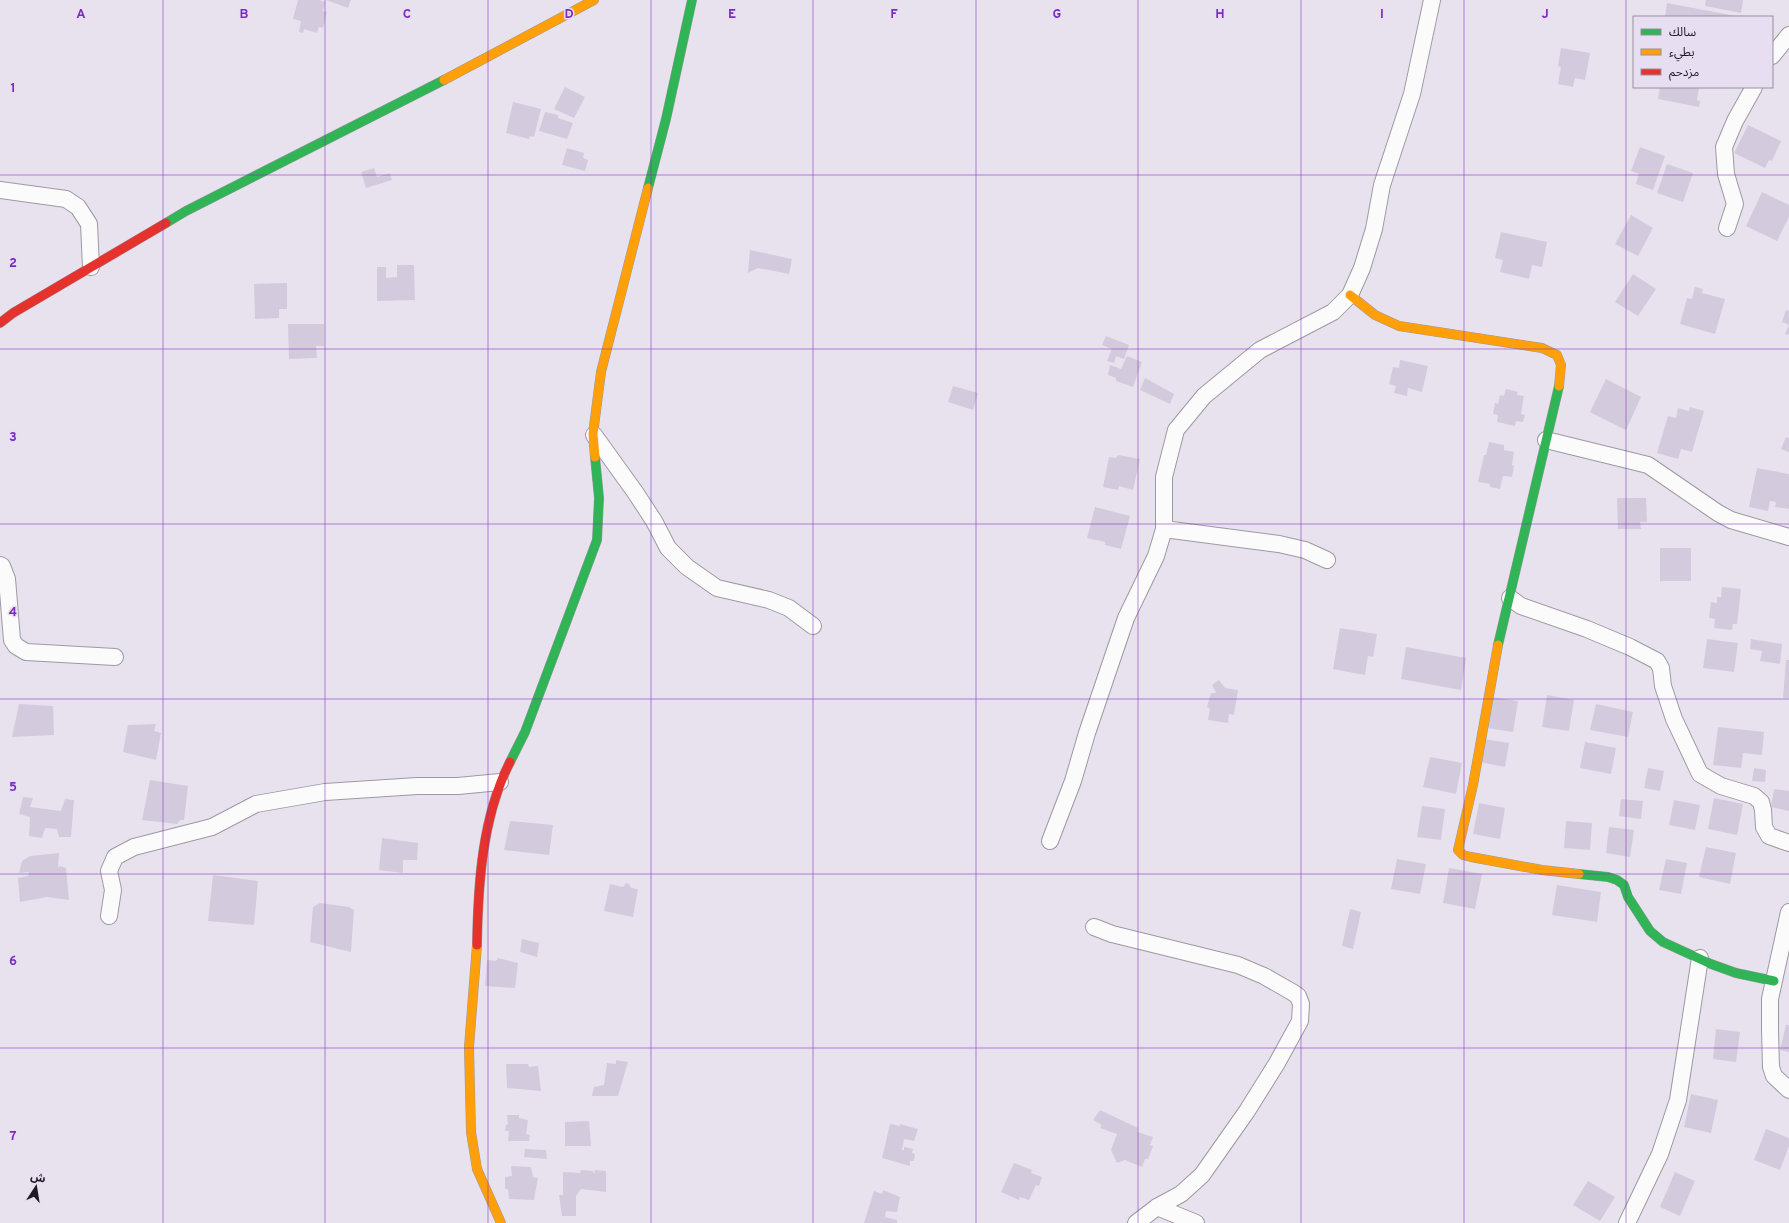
<svg xmlns="http://www.w3.org/2000/svg" width="1789" height="1223" font-family="Overpass,'Noto Sans Arabic',sans-serif">
	<style>
		.building { fill: #d3cbdd }
		.lines { fill: none; stroke-linecap: round; stroke-linejoin: round }
		.street-casing { stroke: #9d99a2; stroke-width: 18 }
		.fast-casing { stroke: #9d99a2; stroke-width: 10 }
		.slow-casing { stroke: #9d99a2; stroke-width: 10 }
		.jam-casing { stroke: #9d99a2; stroke-width: 10 }
		.street { stroke: #fcfbfc; stroke-width: 16 }
		.fast { stroke: #30b455; stroke-width: 9 }
		.slow { stroke: #ff9f0a; stroke-width: 9 }
		.jam { stroke: #e5322d; stroke-width: 9 }
		.grid { fill: none; stroke: #7b2cbf; stroke-width: 1; stroke-opacity: 0.55 }
		.grid-label { font-size: 13px; text-anchor: middle; font-weight: bold; fill: #7b2cbf; stroke: #e8def2; stroke-width: 3; stroke-linejoin: round; paint-order: stroke }
	</style>
	<rect width="100%" height="100%" fill="#e8e2ee"/>
	<g class="building">
		<polygon points="298,0 319,0 325,2 323,11 327,12 323,28 319,27 317,33 304,29 303,33 299,32 301,21 293,19"/>
		<polygon points="326,0 351,0 348,8"/>
		<polygon points="1706,0 1743,0 1741,13 1705,6"/>
		<polygon points="1667,3 1736,16 1736,17 1665,17"/>
		<polygon points="1561,48 1590,53 1585,80 1575,78 1573,87 1558,84 1561,67 1558,66"/>
		<polygon points="565,87 585,97 574,118 554,109"/>
		<polygon points="1660,87 1699,87 1697,100 1700,101 1699,107 1658,99"/>
		<polygon points="513,102 541,109 534,137 530,136 529,139 506,133"/>
		<polygon points="545,112 558,115 558,118 573,123 567,139 539,131"/>
		<polygon points="1748,125 1781,141 1772,161 1769,160 1765,168 1734,153"/>
		<polygon points="1640,147 1665,156 1653,190 1636,184 1639,174 1631,171"/>
		<polygon points="567,148 584,153 583,158 588,160 585,171 562,165"/>
		<polygon points="1667,164 1693,173 1683,202 1657,193"/>
		<polygon points="374,168 377,177 390,173 392,180 366,188 361,172"/>
		<polygon points="1762,192 1789,205 1789,217 1777,241 1746,226"/>
		<polygon points="1631,215 1653,228 1638,256 1615,244"/>
		<polygon points="1501,232 1547,242 1542,267 1532,265 1529,279 1500,272 1503,260 1495,258"/>
		<polygon points="750,250 792,259 789,274 758,268 748,273"/>
		<polygon points="397,265 414,265 415,300 377,301 377,267 386,267 386,278 397,277"/>
		<polygon points="1633,274 1656,289 1638,316 1615,302"/>
		<polygon points="287,283 287,309 279,309 279,318 255,319 254,284"/>
		<polygon points="1695,287 1703,289 1702,293 1725,299 1715,334 1680,324 1687,298 1692,299"/>
		<polygon points="1786,310 1789,311 1789,335 1785,334 1789,325 1782,322"/>
		<polygon points="288,324 324,324 324,346 316,346 317,358 289,359"/>
		<polygon points="1106,336 1129,345 1124,359 1116,356 1114,363 1107,361 1112,349 1102,345"/>
		<polygon points="1127,356 1142,362 1133,387 1116,381 1116,378 1108,375 1110,365 1121,369"/>
		<polygon points="1400,360 1428,366 1422,392 1408,388 1407,396 1394,393 1396,386 1389,384 1393,367 1399,368"/>
		<polygon points="1145,378 1174,394 1170,404 1140,390"/>
		<polygon points="1606,379 1641,397 1626,430 1590,412"/>
		<polygon points="953,386 978,393 973,410 948,402"/>
		<polygon points="1506,389 1518,392 1517,395 1524,396 1521,414 1525,415 1523,422 1516,421 1515,426 1497,422 1498,415 1493,414 1495,403 1498,404 1500,395 1504,396"/>
		<polygon points="1690,407 1704,411 1692,452 1681,449 1678,459 1657,453 1668,416 1676,418 1678,408 1689,411"/>
		<polygon points="1786,437 1789,438 1789,452 1781,449"/>
		<polygon points="1489,442 1504,445 1504,450 1514,452 1512,465 1514,466 1512,477 1503,476 1500,489 1490,487 1490,484 1478,482 1484,455 1486,455"/>
		<polygon points="1118,455 1140,459 1133,490 1119,486 1118,490 1103,487 1109,457 1116,458"/>
		<polygon points="1757,468 1789,474 1789,509 1775,507 1776,502 1770,501 1768,511 1749,507"/>
		<polygon points="1617,498 1646,498 1647,522 1640,522 1641,529 1618,529"/>
		<polygon points="1095,507 1130,516 1121,549 1105,545 1105,542 1087,538"/>
		<rect x="1660" y="548" width="31" height="33"/>
		<polygon points="1722,587 1741,589 1737,624 1733,624 1732,630 1714,628 1715,619 1709,618 1711,602 1717,603 1717,597 1721,597"/>
		<polygon points="1340,628 1377,634 1373,657 1368,656 1365,675 1333,669"/>
		<polygon points="1707,639 1738,643 1734,672 1703,668"/>
		<polygon points="1751,639 1782,644 1780,664 1760,661 1762,651 1750,649"/>
		<polygon points="1406,647 1466,658 1461,690 1401,679"/>
		<polygon points="1786,660 1789,660 1789,698 1783,698"/>
		<polygon points="1219,680 1225,688 1238,690 1234,715 1229,714 1228,723 1208,720 1210,709 1207,707 1211,693 1215,693 1216,692 1212,685"/>
		<polygon points="1547,695 1574,700 1569,731 1542,727"/>
		<polygon points="1492,697 1518,701 1513,732 1487,728"/>
		<polygon points="19,704 53,706 54,735 12,737"/>
		<polygon points="1596,704 1633,712 1628,737 1590,730"/>
		<polygon points="156,724 154,731 161,733 156,760 123,752 128,725"/>
		<polygon points="1718,727 1764,732 1762,755 1743,753 1741,768 1713,765"/>
		<polygon points="1484,739 1509,743 1505,767 1480,762"/>
		<polygon points="1585,742 1616,748 1611,774 1580,768"/>
		<polygon points="1430,757 1462,763 1456,794 1423,787"/>
		<polygon points="1648,768 1664,771 1660,791 1644,788"/>
		<polygon points="1754,768 1766,770 1765,782 1752,781"/>
		<polygon points="150,780 188,786 184,820 180,820 177,824 142,820"/>
		<polygon points="1774,789 1789,791 1789,811 1771,807"/>
		<polygon points="23,797 33,798 30,807 61,811 65,799 74,800 71,837 59,837 57,829 45,828 42,838 29,836 30,817 19,814"/>
		<polygon points="1714,798 1743,804 1737,835 1708,829"/>
		<polygon points="1621,799 1643,801 1641,819 1619,816"/>
		<polygon points="1674,800 1700,805 1695,830 1669,825"/>
		<polygon points="1479,803 1505,808 1500,839 1473,834"/>
		<polygon points="1422,806 1445,809 1441,840 1417,837"/>
		<polygon points="510,821 553,825 549,855 504,850"/>
		<polygon points="1566,821 1592,823 1590,850 1564,848"/>
		<polygon points="1609,827 1634,830 1630,857 1606,853"/>
		<polygon points="382,838 418,843 417,860 403,860 403,873 379,870"/>
		<polygon points="1706,847 1736,853 1730,884 1699,877"/>
		<polygon points="59,853 58,868 60,866 66,868 69,900 47,897 20,902 18,878 28,876 29,872 19,873 22,861 30,856"/>
		<polygon points="1397,859 1426,864 1420,894 1391,889"/>
		<polygon points="1666,859 1687,863 1681,894 1659,890"/>
		<polygon points="1449,868 1482,874 1475,909 1443,903"/>
		<polygon points="213,875 258,881 254,925 208,921"/>
		<polygon points="626,883 629,884 631,888 638,889 633,917 604,911 610,884 623,887"/>
		<polygon points="1557,885 1601,892 1597,922 1552,915"/>
		<polygon points="320,903 349,907 354,910 351,952 310,942 313,907"/>
		<polygon points="1350,909 1361,912 1353,949 1342,946"/>
		<polygon points="522,939 539,943 537,957 520,952"/>
		<polygon points="498,958 518,963 515,988 485,986 487,960 496,961"/>
		<polygon points="1786,1025 1789,1025 1789,1052 1780,1050"/>
		<polygon points="1716,1029 1740,1032 1736,1062 1713,1059"/>
		<polygon points="616,1060 628,1062 618,1096 592,1096 594,1087 604,1085 607,1063 616,1064"/>
		<polygon points="506,1064 528,1064 529,1067 538,1066 541,1091 507,1088"/>
		<polygon points="1691,1094 1718,1100 1711,1133 1684,1127"/>
		<polygon points="1100,1110 1138,1128 1137,1132 1153,1137 1150,1145 1153,1146 1148,1159 1145,1159 1142,1167 1125,1160 1117,1163 1111,1150 1117,1134 1100,1128 1102,1125 1093,1120"/>
		<polygon points="507,1115 519,1115 519,1118 528,1120 526,1134 530,1135 529,1141 508,1141 509,1131 505,1131 506,1125 508,1124"/>
		<polygon points="589,1121 591,1146 565,1146 565,1122"/>
		<polygon points="890,1124 900,1126 900,1124 918,1129 914,1141 904,1139 902,1150 904,1150 904,1147 913,1149 912,1153 915,1154 914,1161 910,1161 910,1166 882,1158"/>
		<polygon points="1766,1129 1789,1138 1789,1146 1780,1170 1754,1160"/>
		<polygon points="525,1149 546,1150 547,1159 524,1157"/>
		<polygon points="1014,1163 1032,1170 1031,1173 1042,1177 1039,1186 1036,1185 1029,1200 1020,1197 1019,1200 1001,1192"/>
		<polygon points="511,1166 531,1167 533,1177 538,1178 534,1200 509,1199 508,1189 505,1189 505,1177 512,1176"/>
		<polygon points="581,1170 593,1171 594,1174 595,1170 606,1171 606,1192 581,1189 576,1196 576,1216 562,1216 559,1195 563,1195 563,1172 580,1173"/>
		<polygon points="1675,1172 1695,1181 1680,1216 1660,1207"/>
		<polygon points="1588,1181 1615,1197 1600,1221 1573,1205"/>
		<polygon points="883,1190 900,1197 897,1212 886,1211 885,1217 897,1220 897,1223 864,1223 874,1191 882,1194"/>
	</g>
	<g class="lines">
		<defs>
			<g id="street">
				<polyline points="1772,56 1789,35"/>
				<polyline points="0,190 66,199 78,207 89,224 91,267"/>
				<polyline points="1727,228 1735,204 1726,174 1724,147 1735,121 1754,87"/>
				<polyline points="594,435 635,492 654,521 668,548 687,567 717,588 769,600 789,608 813,626"/>
				<polyline points="1546,440 1648,465 1718,513 1731,520 1789,537"/>
				<polyline points="1327,560 1305,550 1279,544 1164,529 1164,477 1176,430 1204,396 1260,350 1333,312 1350,295 1362,268 1374,229 1382,185 1412,94 1432,0"/>
				<polyline points="0,565 2,566 7,579 12,640 16,646 26,652 115,657"/>
				<polyline points="1510,598 1521,606 1587,629 1630,647 1657,661 1661,668 1663,686 1674,719 1700,774 1721,786 1754,796 1761,802 1763,810 1764,827 1769,836 1789,843"/>
				<polyline points="1050,841 1073,781 1087,733 1126,618 1156,556 1164,529"/>
				<polyline points="1789,912 1770,999 1770,1030 1771,1067 1774,1076 1789,1090"/>
				<polyline points="109,916 113,890 109,871 115,857 134,847 212,827 256,804 325,792 417,786 458,786 500,782"/>
				<polyline points="1094,927 1112,934 1238,965 1264,976 1292,992 1298,996 1301,1004 1300,1021 1277,1063 1247,1111 1202,1175 1181,1194 1157,1207 1136,1223"/>
				<polyline points="1157,1207 1196,1223"/>
				<polyline points="1627,1223 1660,1154 1678,1100 1700,958"/>
			</g>
			<g id="fast">
				<polyline points="648,188 666,119 692,0"/>
				<polyline points="166,223 186,211 444,80"/>
				<polyline points="1498,645 1559,386"/>
				<polyline points="510,762 525,732 597,540 599,498 595,457"/>
				<polyline points="1579,874 1608,877 1617,880 1624,885 1628,897 1650,931 1663,942 1711,964 1736,973 1774,981"/>
			</g>
			<g id="slow">
				<polyline points="444,80 594,0"/>
				<polyline points="1350,295 1375,315 1399,326 1542,348 1557,355 1561,365 1559,386"/>
				<polyline points="595,457 593,434 601,372 648,188"/>
				<polyline points="1498,645 1473,785 1458,850 1463,855 1471,857 1542,870 1579,874"/>
				<polyline points="477,945 469,1047 471,1132 477,1169 501,1223"/>
			</g>
			<g id="jam">
				<polyline points="0,323 13,313 166,223"/>
				<path d="M 477,945 C 478,884 482,817 510,762"/>
			</g>
		</defs>
		<use href="#street" class="street-casing"/>
		<use href="#fast" class="fast-casing"/>
		<use href="#slow" class="slow-casing"/>
		<use href="#jam" class="jam-casing"/>
		<use href="#street" class="street"/>
		<use href="#fast" class="fast"/>
		<use href="#slow" class="slow"/>
		<use href="#jam" class="jam"/>
	</g>
	<path class="grid" d="M 163,0 L 163,1223M 325,0 L 325,1223M 488,0 L 488,1223M 651,0 L 651,1223M 813,0 L 813,1223M 976,0 L 976,1223M 1138,0 L 1138,1223M 1301,0 L 1301,1223M 1464,0 L 1464,1223M 1626,0 L 1626,1223M 0,175 L 1789,175M 0,349 L 1789,349M 0,524 L 1789,524M 0,699 L 1789,699M 0,874 L 1789,874M 0,1048 L 1789,1048"/>
	<g class="grid-label">
		<text x="81" y="18">A</text>
		<text x="244" y="18">B</text>
		<text x="407" y="18">C</text>
		<text x="569" y="18">D</text>
		<text x="732" y="18">E</text>
		<text x="894" y="18">F</text>
		<text x="1057" y="18">G</text>
		<text x="1220" y="18">H</text>
		<text x="1382" y="18">I</text>
		<text x="1545" y="18">J</text>
		<text x="13" y="92">1</text>
		<text x="13" y="267">2</text>
		<text x="13" y="441">3</text>
		<text x="13" y="616">4</text>
		<text x="13" y="791">5</text>
		<text x="13" y="965">6</text>
		<text x="13" y="1140">7</text>
	</g>
	<rect x="1633" y="16" width="140" height="72" fill="#e8def2" stroke="#968f9e"/>
	<rect x="1641" y="29" width="20" height="6" fill="#30b455" stroke="#968f9e"/>
	<text x="1669" y="36" font-size="12" fill="#1c1920">سالك</text>
	<rect x="1641" y="49" width="20" height="6" fill="#ff9f0a" stroke="#968f9e"/>
	<text x="1669" y="56" font-size="12" fill="#1c1920">بطيء</text>
	<rect x="1641" y="69" width="20" height="6" fill="#e5322d" stroke="#968f9e"/>
	<text x="1669" y="76" font-size="12" fill="#1c1920">مزدحم</text>
	<g transform="translate(36 1187) rotate(12)" stroke="#e8def2" stroke-width="3" paint-order="stroke">
	<path d="M0-3L7 15L0 10L-7 15Z" fill="#1c1920"/>
	<text y="-6" font-size="11" font-weight="bold" text-anchor="middle" fill="#1c1920">ش</text>
	</g>
</svg>
